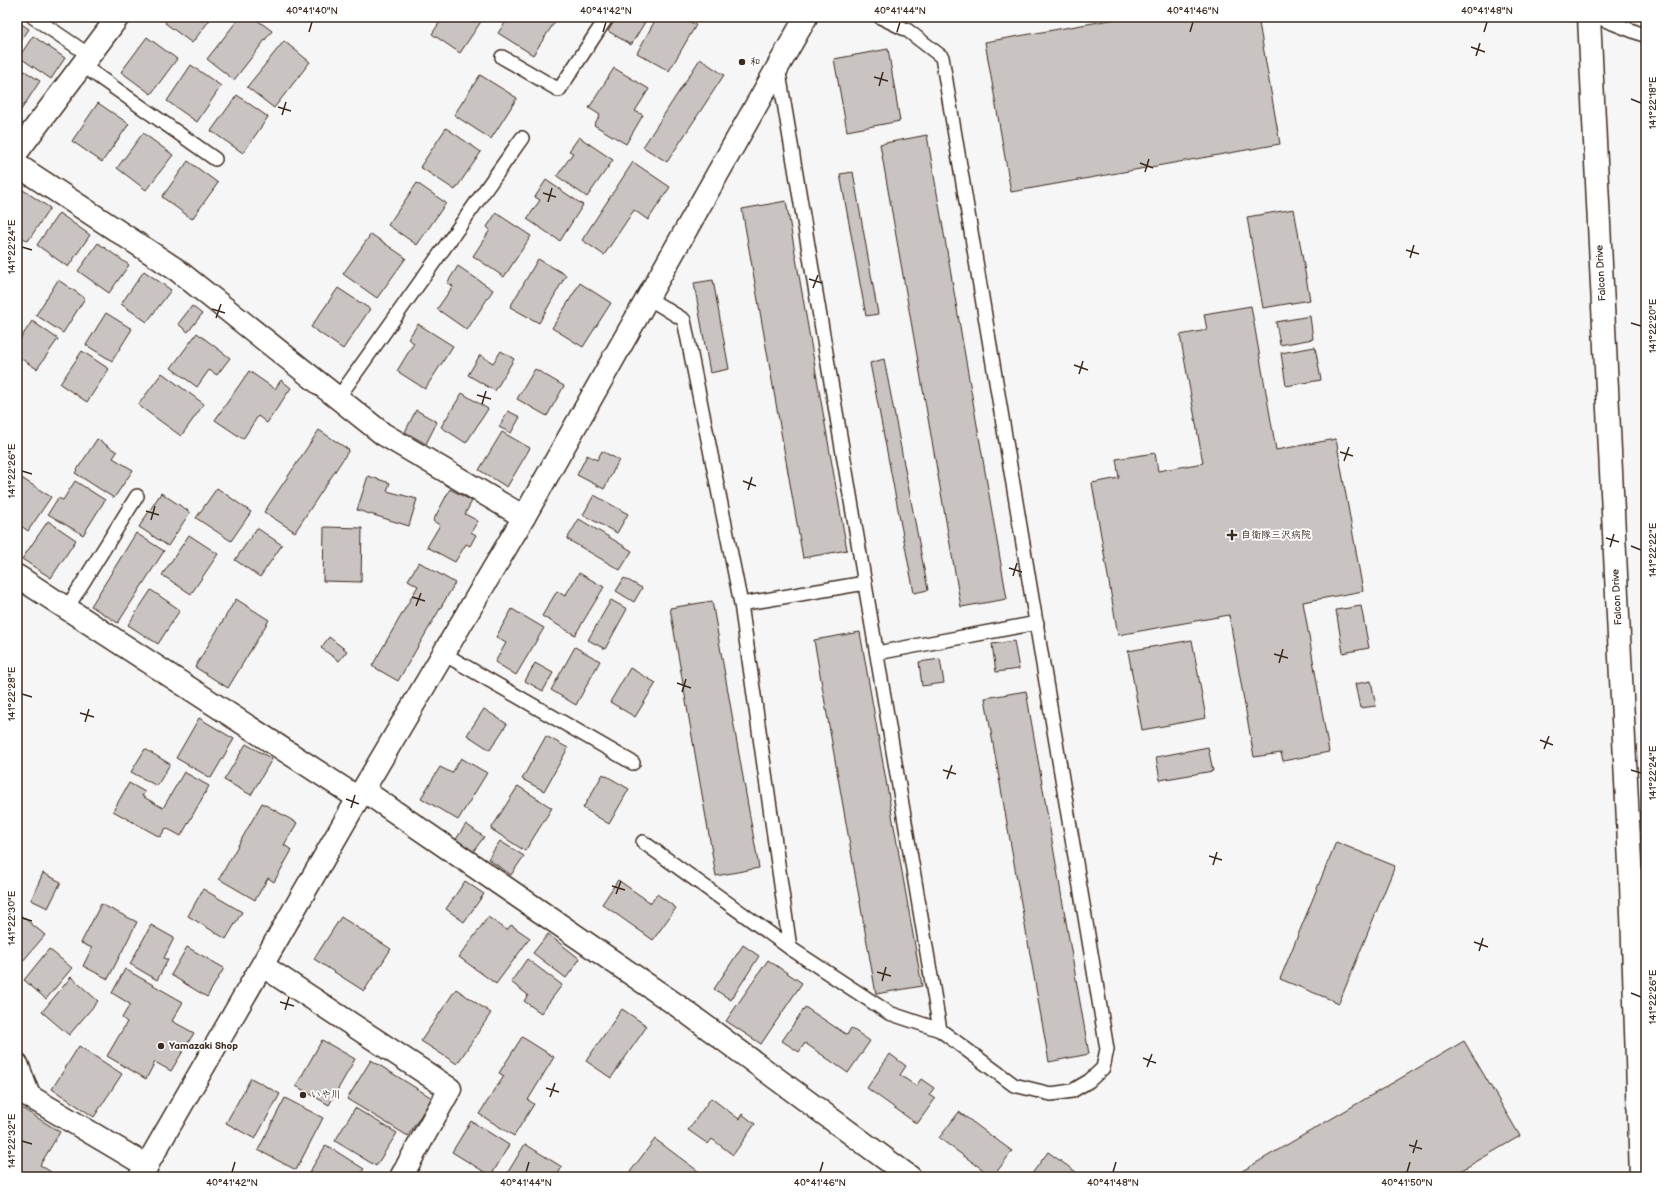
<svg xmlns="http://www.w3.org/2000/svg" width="1663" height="1194" font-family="'Balsamiq Sans','Klee One',sans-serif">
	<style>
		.building { fill: #c9c3c1; stroke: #3b2a1e }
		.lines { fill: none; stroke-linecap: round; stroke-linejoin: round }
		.service-casing { stroke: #3b2a1e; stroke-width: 16 }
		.minor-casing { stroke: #3b2a1e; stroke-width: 25 }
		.tertiary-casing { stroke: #3b2a1e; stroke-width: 25 }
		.service { stroke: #fff; stroke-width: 13 }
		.minor { stroke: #fff; stroke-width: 22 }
		.tertiary { stroke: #fff; stroke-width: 22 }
		.ticks { fill: none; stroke: #3b2a1e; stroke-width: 1.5 }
		.poi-dot { fill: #3b2a1e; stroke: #fff; stroke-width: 1.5 }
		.labels { text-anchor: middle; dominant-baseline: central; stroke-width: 3.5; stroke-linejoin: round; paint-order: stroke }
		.poi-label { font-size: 10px; font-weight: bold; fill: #3b2a1e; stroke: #fff; text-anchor: start }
		.street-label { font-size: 10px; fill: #3b2a1e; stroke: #fff }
		.neatline { fill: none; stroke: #3b2a1e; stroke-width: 1.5 }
		.ticks-label { font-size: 10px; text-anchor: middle; fill: #3b2a1e }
	</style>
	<rect width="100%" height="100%" fill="#f7f6f6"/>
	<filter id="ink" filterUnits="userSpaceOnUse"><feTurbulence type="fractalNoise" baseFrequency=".025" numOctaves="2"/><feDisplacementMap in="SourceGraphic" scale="8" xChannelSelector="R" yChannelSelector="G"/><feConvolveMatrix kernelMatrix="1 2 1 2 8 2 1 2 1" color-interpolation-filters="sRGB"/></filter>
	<g filter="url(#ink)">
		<g class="building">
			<polygon points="169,17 212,17 192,43 165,23"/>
			<polygon points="240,17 253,17 272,31 234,80 207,59"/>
			<polygon points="443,17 484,17 460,53 432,34"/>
			<polygon points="509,17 558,17 533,55 498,33"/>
			<polygon points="617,17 648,17 631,45 608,31"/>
			<polygon points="657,17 682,17 696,25 669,71 637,53"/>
			<polygon points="1127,17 1258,17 1280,144 1011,192 985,42"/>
			<polygon points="17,21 29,29 17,47"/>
			<polygon points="33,36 65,58 51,79 19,57"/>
			<polygon points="147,37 177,59 151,94 121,72"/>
			<polygon points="284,41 310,62 274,108 247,87"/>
			<polygon points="888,49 900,121 847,131 834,59"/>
			<polygon points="700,59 724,75 667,162 643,147"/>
			<polygon points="191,65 221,86 197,122 167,101"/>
			<polygon points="17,66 40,81 17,116"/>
			<polygon points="614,68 649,89 635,111 643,115 626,144 594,125 600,115 589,108"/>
			<polygon points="480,75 517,98 491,139 454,115"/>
			<polygon points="237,95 268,117 243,153 211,131"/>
			<polygon points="98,103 129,124 102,162 72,141"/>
			<polygon points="446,128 481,152 455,190 420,167"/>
			<polygon points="143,133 173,155 146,190 117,168"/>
			<polygon points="927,135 1007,599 961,607 880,144"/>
			<polygon points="579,137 613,160 587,197 557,176 573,153 569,151"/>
			<polygon points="188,161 218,183 192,219 162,197"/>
			<polygon points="633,162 670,187 648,220 634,210 604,255 582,240"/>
			<polygon points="853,172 878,314 866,316 840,174"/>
			<polygon points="546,180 583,205 560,241 527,219 540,200 535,197"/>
			<polygon points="417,183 446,203 417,245 388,225"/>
			<polygon points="23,190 50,208 28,241 17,234 17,199"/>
			<polygon points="786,201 847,550 803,558 742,209"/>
			<polygon points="1294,209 1310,300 1263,308 1247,217"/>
			<polygon points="59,213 90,235 68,267 37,245"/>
			<polygon points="496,213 531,236 504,277 473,256 490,230 487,227"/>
			<polygon points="371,234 406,258 377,298 343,274"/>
			<polygon points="98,243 129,265 109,293 78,271"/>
			<polygon points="538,259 566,275 539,323 510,307"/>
			<polygon points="458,266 493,290 467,330 437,309 453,286 447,283"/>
			<polygon points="144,271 171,290 147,322 121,304"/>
			<polygon points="58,280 85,298 63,333 36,315"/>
			<polygon points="713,280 729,369 710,373 694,283"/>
			<polygon points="580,283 611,303 583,347 552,328"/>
			<polygon points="338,288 370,309 343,349 311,327"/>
			<polygon points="192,306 202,314 188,332 178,324"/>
			<polygon points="1251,306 1276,450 1336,439 1363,591 1303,602 1329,752 1283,761 1281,753 1254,757 1229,615 1118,635 1092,483 1119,478 1116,459 1155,453 1158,471 1203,463 1180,335 1207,330 1204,314"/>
			<polygon points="106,313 132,329 112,361 86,345"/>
			<polygon points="1310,316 1313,339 1280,345 1276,322"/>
			<polygon points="32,321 58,339 37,369 17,356 17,344"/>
			<polygon points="418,324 453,346 425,389 397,371 414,343 408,339"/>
			<polygon points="197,333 230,358 217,375 209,370 197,387 171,368"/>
			<polygon points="1315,347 1321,380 1286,386 1281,353"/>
			<polygon points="82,351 109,369 87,402 60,384"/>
			<polygon points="501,351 514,359 495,391 468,375 480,355 493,363"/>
			<polygon points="884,359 928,590 914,593 870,363"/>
			<polygon points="535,369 564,386 547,416 517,399"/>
			<polygon points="249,371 275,389 281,380 291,388 267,423 258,416 243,439 215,420"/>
			<polygon points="162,373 204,404 181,436 138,405"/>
			<polygon points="462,393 488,409 466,443 441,427"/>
			<polygon points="416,410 437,422 426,444 405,432"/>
			<polygon points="508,411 520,417 511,433 499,427"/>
			<polygon points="319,430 349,450 295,532 264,512"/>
			<polygon points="502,432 530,448 507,487 479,470"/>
			<polygon points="97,439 117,452 113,458 133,470 114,498 75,473"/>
			<polygon points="602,451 619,460 604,489 577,475 587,455 597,460"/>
			<polygon points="17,475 51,497 28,531 17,523"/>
			<polygon points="368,476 390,483 387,491 417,499 409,526 357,510"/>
			<polygon points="75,481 105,500 83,535 48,514 58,498 63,500"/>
			<polygon points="217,488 251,512 231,541 196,518"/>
			<polygon points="450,489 472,501 465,514 478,521 471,532 476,535 470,546 466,544 455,562 427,547 440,525 433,521"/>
			<polygon points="161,493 190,512 168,546 139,527"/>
			<polygon points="594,495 628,514 617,533 583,515"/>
			<polygon points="579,519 632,551 620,570 567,539"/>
			<polygon points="48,521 76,540 51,578 22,559"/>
			<polygon points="324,527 362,528 361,582 323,581"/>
			<polygon points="257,528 282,545 260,577 235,560"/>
			<polygon points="136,533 164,551 118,623 91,606"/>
			<polygon points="189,535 218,554 191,594 162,575"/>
			<polygon points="419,562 455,583 398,681 372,666 418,586 408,580"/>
			<polygon points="579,573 604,587 575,635 542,616 557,591 565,596"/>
			<polygon points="624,578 642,588 634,602 616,591"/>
			<polygon points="151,590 180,610 158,644 128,625"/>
			<polygon points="236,599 269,620 228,688 195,667"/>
			<polygon points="611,600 627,609 605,649 588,640"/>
			<polygon points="712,601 759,868 716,876 670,608"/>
			<polygon points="1361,606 1369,648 1343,653 1336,610"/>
			<polygon points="512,609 544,628 516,675 495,662 506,643 496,637"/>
			<polygon points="860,632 922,986 876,994 814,640"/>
			<polygon points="329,637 347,651 339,661 321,648"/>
			<polygon points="1192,640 1206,718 1142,730 1128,651"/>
			<polygon points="1014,641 1019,669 996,672 992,644"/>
			<polygon points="575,647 600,661 576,705 551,690"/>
			<polygon points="940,659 944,683 922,686 919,662"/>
			<polygon points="535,663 553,673 543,691 525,681"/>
			<polygon points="630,668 656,683 635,717 610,702"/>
			<polygon points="1371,681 1376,706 1360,708 1355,684"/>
			<polygon points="1026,691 1089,1054 1049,1062 985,698"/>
			<polygon points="484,709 507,724 490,750 467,735"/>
			<polygon points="199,718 234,739 211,778 176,758"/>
			<polygon points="546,736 568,748 544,791 522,779"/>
			<polygon points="246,744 272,759 251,795 224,780"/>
			<polygon points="1208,747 1213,771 1160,780 1156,757"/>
			<polygon points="145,749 170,764 157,786 131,772"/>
			<polygon points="461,758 487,773 458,820 421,798 440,767 452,773"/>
			<polygon points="184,772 209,786 181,836 166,828 160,837 113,811 129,783 145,792 142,796 163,808"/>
			<polygon points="603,774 629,789 609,824 583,808"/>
			<polygon points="518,786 552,808 525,851 491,829"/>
			<polygon points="262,803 297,823 284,845 292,850 274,882 268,878 255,900 219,879"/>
			<polygon points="466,824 484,837 472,853 455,841"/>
			<polygon points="500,841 524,856 511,875 488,859"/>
			<polygon points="1336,842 1395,866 1339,1003 1280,979"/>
			<polygon points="43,873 61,882 48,908 31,900"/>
			<polygon points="618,880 651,903 657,894 676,908 653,940 602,904"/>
			<polygon points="465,881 484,894 464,922 446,909"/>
			<polygon points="203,889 242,912 226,939 188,916"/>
			<polygon points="101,904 137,922 108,979 83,966 92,948 81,943"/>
			<polygon points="17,912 45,935 17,968"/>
			<polygon points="341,917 391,949 364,991 314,959"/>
			<polygon points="488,917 507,930 511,925 530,938 496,984 459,957"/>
			<polygon points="151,925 174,938 164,958 168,960 157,980 130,964"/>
			<polygon points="548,934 580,959 566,978 533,953"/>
			<polygon points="743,945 759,956 731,1000 714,989"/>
			<polygon points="187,947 224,968 207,997 171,975"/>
			<polygon points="49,949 72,968 46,999 24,980"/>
			<polygon points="527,959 562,985 541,1013 524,1001 528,995 511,982"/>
			<polygon points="768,960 802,983 761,1044 726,1021"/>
			<polygon points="125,969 183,1002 172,1021 194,1033 171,1071 155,1062 146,1079 107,1056 127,1022 122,1018 130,1004 112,993"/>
			<polygon points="71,977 98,1001 69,1035 42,1012"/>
			<polygon points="456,989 491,1013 457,1064 421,1041"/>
			<polygon points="805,1007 847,1035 851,1028 870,1041 848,1073 805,1043 799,1052 782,1041"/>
			<polygon points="622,1009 647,1026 611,1078 586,1061"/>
			<polygon points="522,1037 554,1057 528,1100 534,1104 514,1136 479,1114 504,1076 499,1073"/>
			<polygon points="322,1040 355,1059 329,1105 296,1086"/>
			<polygon points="1464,1041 1520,1136 1450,1177 1232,1177"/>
			<polygon points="79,1046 122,1074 94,1117 52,1089"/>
			<polygon points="890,1054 906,1066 900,1075 916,1086 921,1079 934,1088 929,1095 935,1099 917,1124 867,1088"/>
			<polygon points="371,1060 432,1098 408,1136 347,1099"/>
			<polygon points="251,1078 280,1094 255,1139 226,1123"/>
			<polygon points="285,1098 323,1118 296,1170 258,1150"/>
			<polygon points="711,1098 739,1119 742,1114 755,1124 733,1155 712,1139 708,1144 688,1130"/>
			<polygon points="17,1105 60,1132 40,1165 59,1177 17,1177"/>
			<polygon points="355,1108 397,1133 376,1166 335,1141"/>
			<polygon points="959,1112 1012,1151 993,1177 939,1138"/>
			<polygon points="471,1121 509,1145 491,1176 452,1152"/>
			<polygon points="655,1139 706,1177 636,1177 630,1172"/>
			<polygon points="525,1144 562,1167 556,1177 505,1177"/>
			<polygon points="326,1145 364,1169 358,1177 307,1176"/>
			<polygon points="1048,1152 1083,1177 1034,1177 1031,1175"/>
		</g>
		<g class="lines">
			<defs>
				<g id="service">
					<polyline points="33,17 89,55"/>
					<polyline points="1597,17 1646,36"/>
					<polyline points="502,57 559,90 607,17"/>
					<polyline points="82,65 215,159"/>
					<polyline points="778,67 940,1030"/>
					<polyline points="338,398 522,138"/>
					<polyline points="741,604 865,583"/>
					<polyline points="67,608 137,496"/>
					<polyline points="877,653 1037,623"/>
					<polyline points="444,654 633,763"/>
					<polyline points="643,842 790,948 741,604 684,320 648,298"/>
					<polyline points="1631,884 1646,891"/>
					<polyline points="790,948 889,1013 940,1030 1014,1085 1051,1094 1072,1091 1089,1081 1103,1068 1107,1049 942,57 907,30 880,17"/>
				</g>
				<g id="minor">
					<polyline points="17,152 118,17"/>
					<polyline points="17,165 177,270 383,434 524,517"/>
					<polyline points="17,576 358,798"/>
					<polyline points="363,790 678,1006 910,1177"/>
					<polyline points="263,966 450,1089 401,1177"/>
					<polyline points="17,1064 29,1096 147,1166"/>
				</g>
				<g id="tertiary">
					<polyline points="1589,17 1631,884 1641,1177"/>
					<polyline points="140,1177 363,790 524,517 806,17"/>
				</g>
			</defs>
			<use href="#service" class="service-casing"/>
			<use href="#minor" class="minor-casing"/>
			<use href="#tertiary" class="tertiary-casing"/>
			<use href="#service" class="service"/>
			<use href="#minor" class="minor"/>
			<use href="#tertiary" class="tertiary"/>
		</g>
	</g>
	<path class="ticks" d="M 309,32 L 312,22M 603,32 L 606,22M 897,32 L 900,22M 1190,32 L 1193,22M 1484,32 L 1487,22M 1471,47 L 1485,52M 1476,56 L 1480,43M 874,77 L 888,81M 879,86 L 883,72M 1631,99 L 1641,103M 278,107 L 291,111M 282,115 L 286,102M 1140,163 L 1153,168M 1145,172 L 1149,159M 543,193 L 556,197M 548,202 L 552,188M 22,247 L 32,250M 1406,250 L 1419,254M 1410,258 L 1414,245M 809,279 L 822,283M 813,288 L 818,275M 212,309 L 225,313M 216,318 L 221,304M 1631,323 L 1641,326M 1074,365 L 1088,370M 1079,374 L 1083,361M 477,395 L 491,399M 482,404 L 486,391M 1340,452 L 1353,456M 1344,461 L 1349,447M 22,471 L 32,474M 743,481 L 756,486M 748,490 L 752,477M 146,511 L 159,515M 151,520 L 155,506M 1606,538 L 1619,542M 1631,546 L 1641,550M 1610,547 L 1614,534M 1009,568 L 1022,572M 1013,576 L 1017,563M 412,597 L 425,601M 416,606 L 421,593M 1274,654 L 1288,658M 1279,663 L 1283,649M 677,683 L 691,688M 682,692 L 686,679M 22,694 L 32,697M 80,713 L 94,717M 85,722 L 89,709M 1540,740 L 1553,745M 1544,749 L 1549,736M 943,770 L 956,774M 1631,770 L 1641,773M 947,779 L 952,765M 346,799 L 359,804M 351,808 L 355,795M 1209,856 L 1222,860M 1213,865 L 1217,852M 612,886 L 625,890M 616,894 L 621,881M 22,918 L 32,921M 1474,942 L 1488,947M 1479,951 L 1483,938M 877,972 L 891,976M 882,981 L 886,967M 1631,993 L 1641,997M 280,1002 L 294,1006M 285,1010 L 289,997M 1143,1058 L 1156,1063M 1147,1067 L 1152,1054M 546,1088 L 559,1092M 550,1097 L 555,1083M 22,1141 L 32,1144M 1409,1145 L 1422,1149M 1413,1153 L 1417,1140M 232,1172 L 235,1162M 526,1172 L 529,1162M 820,1172 L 823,1162M 1113,1172 L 1116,1162M 1407,1172 L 1410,1162"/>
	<g class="poi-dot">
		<circle cx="742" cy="62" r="4"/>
		<path d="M1230 529h4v4h4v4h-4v4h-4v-4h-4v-4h4z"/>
		<circle cx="161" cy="1046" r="4"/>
		<circle cx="303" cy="1095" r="4"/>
	</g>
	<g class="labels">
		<g class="poi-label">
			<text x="750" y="62">和</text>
			<text x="1241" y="535">自衛隊三沢病院</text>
			<text x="169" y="1046">Yamazaki Shop</text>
			<text x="311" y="1095">いや川</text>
		</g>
		<g class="street-label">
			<text transform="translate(1601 273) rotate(-93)">Falcon Drive</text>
			<text transform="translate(1617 597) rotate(-93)">Falcon Drive</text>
		</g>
	</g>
	<rect width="1663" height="1194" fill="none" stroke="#fff" stroke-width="44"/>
	<rect x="22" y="22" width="1619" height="1150" class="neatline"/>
	<g class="ticks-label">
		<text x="312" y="14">40°41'40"N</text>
		<text x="606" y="14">40°41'42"N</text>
		<text x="900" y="14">40°41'44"N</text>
		<text x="1193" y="14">40°41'46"N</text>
		<text x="1487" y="14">40°41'48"N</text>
		<text transform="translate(1652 103) rotate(-90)" y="4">141°22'18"E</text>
		<text transform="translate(11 247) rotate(-90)" y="4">141°22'24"E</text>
		<text transform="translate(1652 326) rotate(-90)" y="4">141°22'20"E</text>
		<text transform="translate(11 471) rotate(-90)" y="4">141°22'26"E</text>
		<text transform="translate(1652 550) rotate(-90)" y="4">141°22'22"E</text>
		<text transform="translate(11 694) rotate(-90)" y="4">141°22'28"E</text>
		<text transform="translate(1652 773) rotate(-90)" y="4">141°22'24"E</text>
		<text transform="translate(11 918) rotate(-90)" y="4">141°22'30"E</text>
		<text transform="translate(1652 997) rotate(-90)" y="4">141°22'26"E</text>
		<text transform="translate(11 1141) rotate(-90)" y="4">141°22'32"E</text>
		<text x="232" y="1186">40°41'42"N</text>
		<text x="526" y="1186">40°41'44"N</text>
		<text x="820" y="1186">40°41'46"N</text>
		<text x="1113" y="1186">40°41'48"N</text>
		<text x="1407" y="1186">40°41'50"N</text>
	</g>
</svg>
